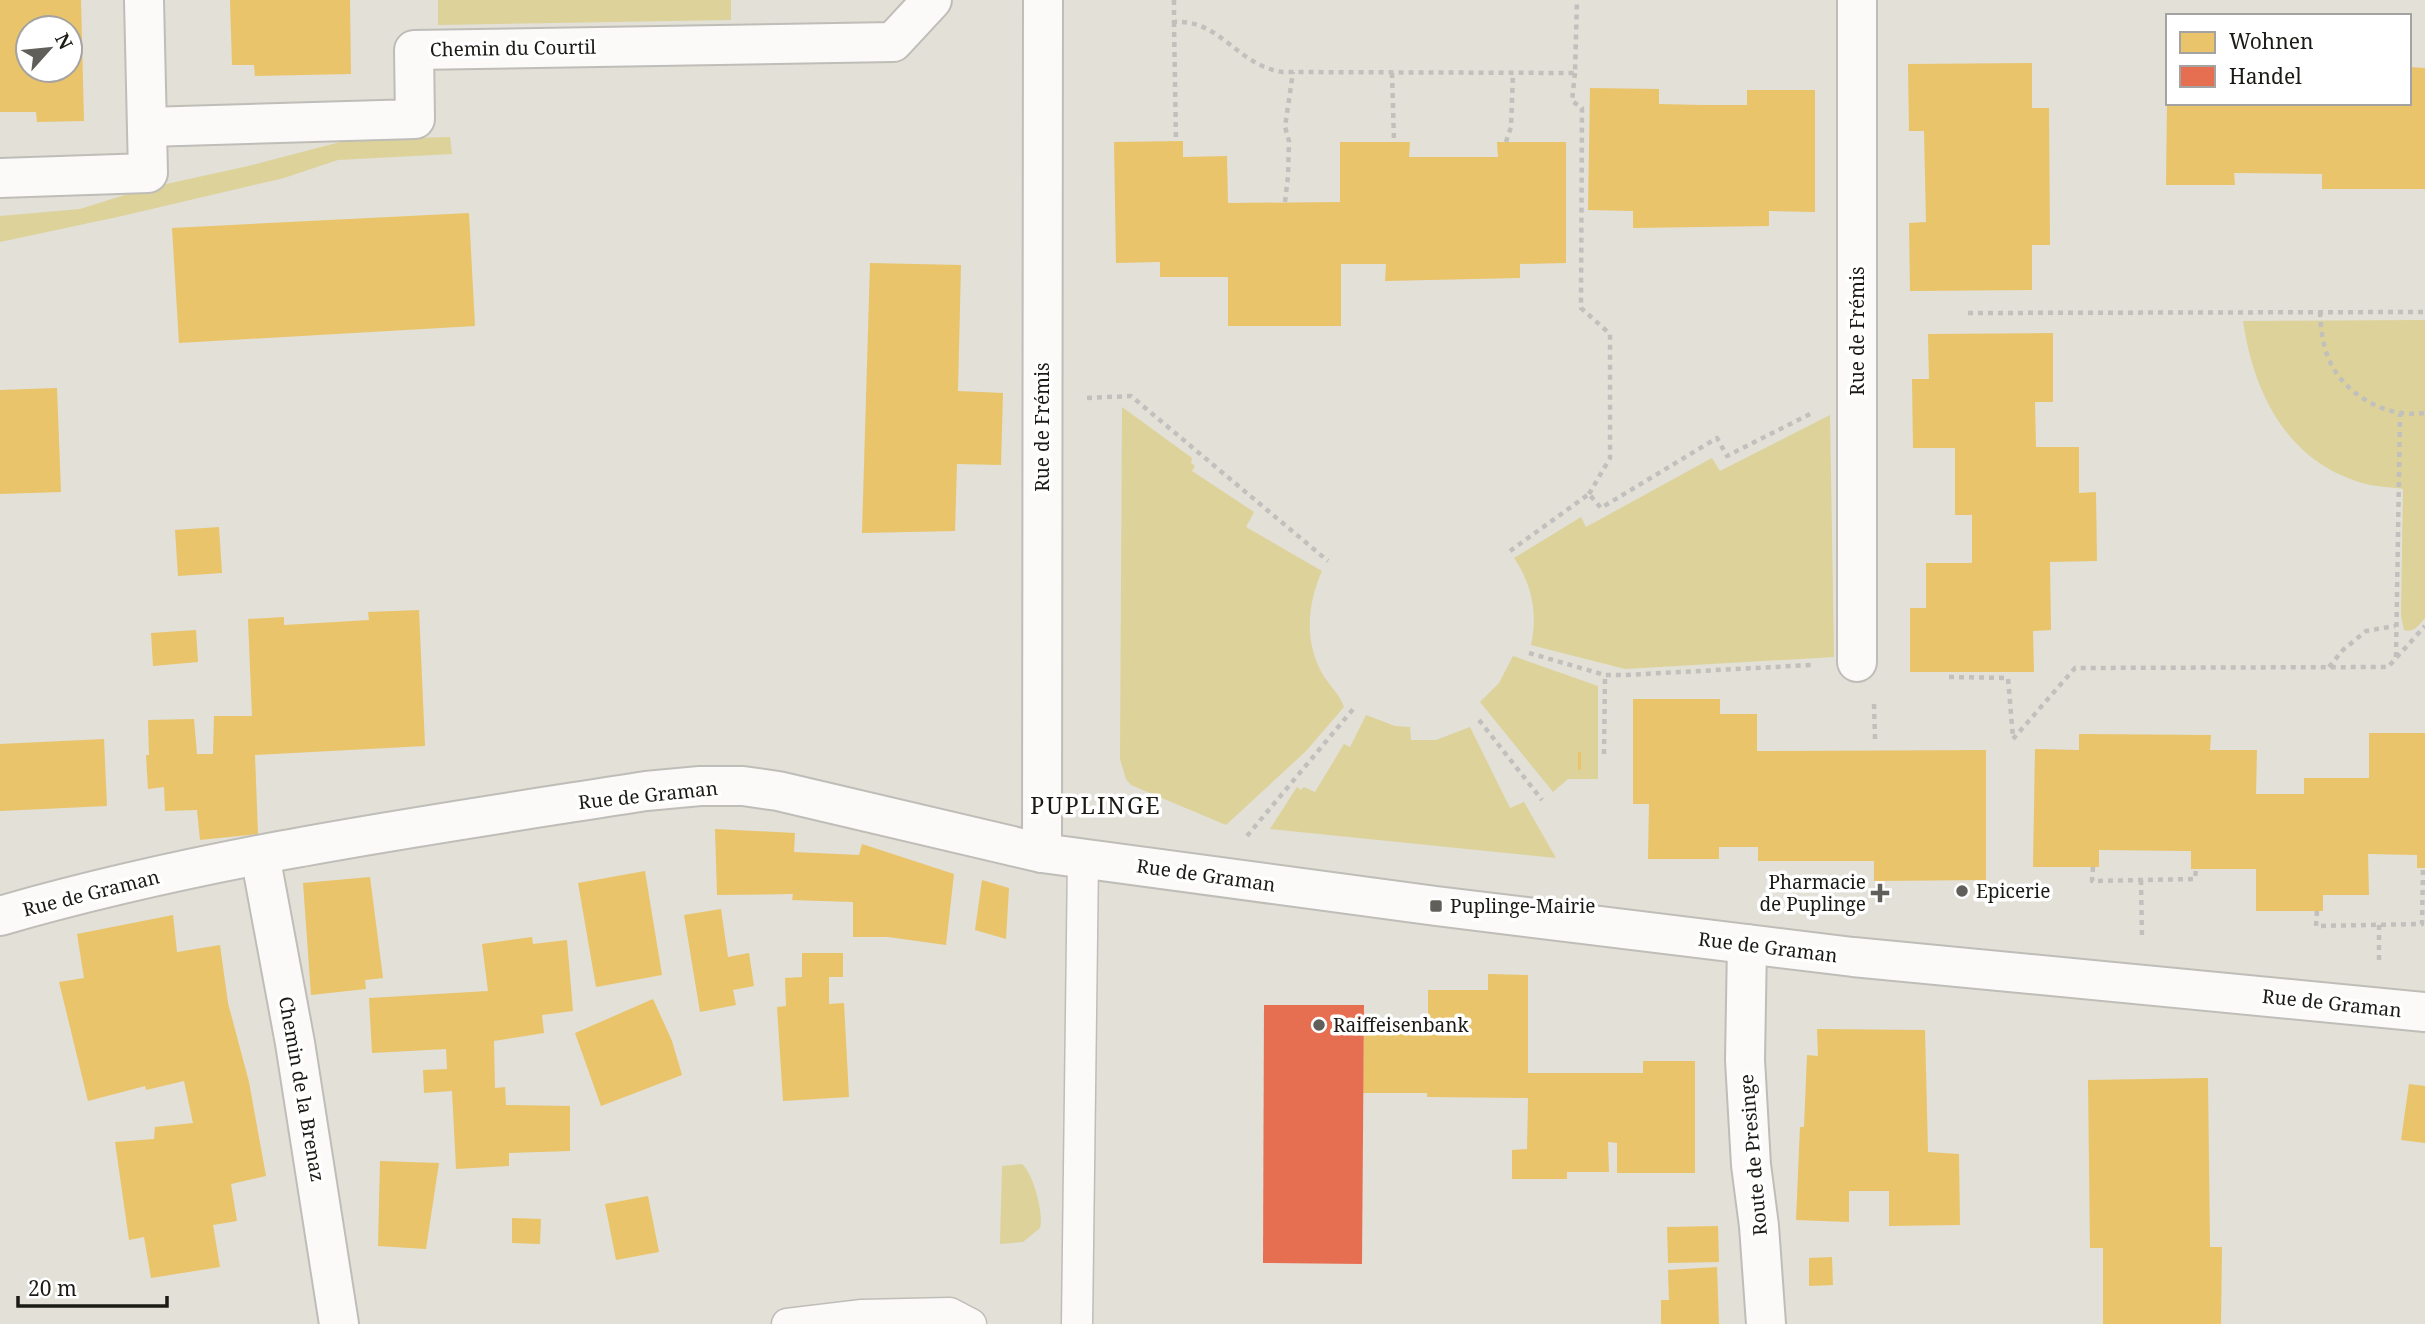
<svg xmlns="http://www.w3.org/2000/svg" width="2425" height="1324" font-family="'Noto Serif',serif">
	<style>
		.green { fill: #ddd29a }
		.homes { fill: #e9c46a; fill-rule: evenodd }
		.shops { fill: #e76f51 }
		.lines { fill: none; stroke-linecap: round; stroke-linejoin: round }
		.service-casing { stroke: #bfbdb7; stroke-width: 33 }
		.pedestrian-casing { stroke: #bfbdb7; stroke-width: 42 }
		.minor-casing { stroke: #bfbdb7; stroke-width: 42 }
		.tertiary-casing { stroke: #bfbdb7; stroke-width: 42 }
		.path { stroke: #c1c0bd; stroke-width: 4.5; stroke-dasharray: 5 5; stroke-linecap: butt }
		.service { stroke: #fbfaf9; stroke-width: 30 }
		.pedestrian { stroke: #fbfaf9; stroke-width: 38 }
		.minor { stroke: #fbfaf9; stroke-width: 38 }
		.tertiary { stroke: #fbfaf9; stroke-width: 38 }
		.poi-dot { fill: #615f59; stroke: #fff; stroke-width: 2.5 }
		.labels { text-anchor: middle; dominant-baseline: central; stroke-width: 7; stroke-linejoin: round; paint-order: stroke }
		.street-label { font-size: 19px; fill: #1b1a15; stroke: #fff }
		.poi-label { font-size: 19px; fill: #1b1a15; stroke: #fff; text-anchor: start }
		.quarter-label { font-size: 23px; letter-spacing: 2px; fill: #1b1a15; stroke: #fff }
	</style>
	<rect width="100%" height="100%" fill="#e2e0d7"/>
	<g class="green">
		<polygon points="438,0 731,0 731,20 438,25"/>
		<polygon points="450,137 452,154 338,160 284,178 122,216 0,242 0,216 80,209 144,189 248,166 348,140"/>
		<path d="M 2425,320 L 2425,618 C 2419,625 2414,633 2404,630 L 2401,616 L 2403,489 C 2391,487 2378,487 2366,484 C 2288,463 2254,395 2243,321 Z"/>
		<path d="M 1122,407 L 1192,458 L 1191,463 L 1195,466 L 1192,471 L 1254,512 L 1246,527 L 1322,571 C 1307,605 1304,642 1323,675 C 1330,686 1340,695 1344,707 L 1306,751 L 1226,825 L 1131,785 L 1126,779 L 1120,759 Z"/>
		<path d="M 1830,415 L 1834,657 L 1625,669 L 1531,645 C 1538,614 1532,584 1514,558 L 1581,517 L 1586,527 L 1712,458 L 1720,471 Z"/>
		<polygon points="1513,656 1598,686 1598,779 1568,779 1553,792 1480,702 1499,683"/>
		<polygon points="1366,715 1395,726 1410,727 1411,740 1436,740 1470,727 1510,808 1524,802 1556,858 1270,829 1297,787 1301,790 1304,787 1315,792 1344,744 1350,747"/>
		<path d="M 1022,1164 C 1033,1173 1044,1214 1040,1228 L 1023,1242 L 1000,1244 L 1002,1166 Z"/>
	</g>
	<g class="homes">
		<path d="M 0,0 L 81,0 L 84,121 L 37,122 L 36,112 L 0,112 ZM 28,28 L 70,28 L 70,70 L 28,70 Z"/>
		<polygon points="230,0 350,0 351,74 255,76 254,65 232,65"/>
		<polygon points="2032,63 2032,108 2049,108 2050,245 2032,245 2032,290 1910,291 1909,223 1926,222 1925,178 1924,131 1909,131 1908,64"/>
		<polygon points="2409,67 2425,68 2425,189 2322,189 2322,174 2234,173 2235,185 2166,185 2167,103 2409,103"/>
		<polygon points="1590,88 1659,89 1659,104 1703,105 1747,105 1747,90 1815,90 1815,212 1769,211 1769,226 1633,228 1633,211 1588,210"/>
		<polygon points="1183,141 1183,157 1227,156 1228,203 1340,202 1340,142 1410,142 1409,157 1498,157 1497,142 1566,142 1566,263 1520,264 1520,278 1385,281 1386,264 1341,264 1341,326 1228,326 1228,277 1160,277 1160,262 1116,263 1114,142"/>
		<polygon points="469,213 475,326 179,343 172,228"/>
		<polygon points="870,263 961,265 958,391 1003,393 1001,465 957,464 955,531 862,533"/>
		<polygon points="2053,333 2053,402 2035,402 2036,447 2079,447 2079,493 2096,492 2097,561 2050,562 2051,630 2033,631 2034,672 1910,672 1910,608 1926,608 1926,563 1972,563 1972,515 1955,515 1955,448 1913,448 1912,379 1929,379 1928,334"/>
		<polygon points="57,388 61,492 0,494 0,390"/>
		<polygon points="219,527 222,573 178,576 175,530"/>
		<polygon points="419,610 425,746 255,755 258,834 200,840 197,810 165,811 164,787 148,789 146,755 149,755 148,720 194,719 197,754 213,754 214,716 252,716 248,619 284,617 284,625 369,620 368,612"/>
		<polygon points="196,630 198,662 153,666 151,633"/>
		<polygon points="1633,699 1720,699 1720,714 1757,714 1757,751 1986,750 1986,880 1874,881 1874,861 1758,861 1758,847 1719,847 1719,859 1648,859 1649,804 1633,804"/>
		<polygon points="2369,733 2425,733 2425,868 2417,868 2417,855 2368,854 2369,895 2323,895 2323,911 2256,911 2256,869 2191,869 2191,851 2099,850 2099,867 2033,867 2035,749 2079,750 2079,734 2211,735 2210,750 2257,750 2256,794 2304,794 2304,778 2369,778"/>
		<polygon points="104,739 107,806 0,811 0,744"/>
		<rect x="1578" y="752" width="3" height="18"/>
		<polygon points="715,829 795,833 794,852 859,855 862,844 954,874 946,945 888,937 853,937 853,902 792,900 793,894 717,895"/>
		<polygon points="645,871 662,975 596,987 578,883"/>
		<polygon points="370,877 383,978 365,980 366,989 311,995 303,883"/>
		<polygon points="982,880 1009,888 1006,939 975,930"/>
		<polygon points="721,909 728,957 749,953 754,986 733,990 736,1005 700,1012 684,915"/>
		<polygon points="173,915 177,952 220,945 228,1003 249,1082 266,1176 231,1184 237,1221 213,1225 220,1267 151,1278 144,1237 129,1240 115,1142 154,1139 155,1127 193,1123 184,1081 146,1090 145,1086 88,1101 59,982 84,978 77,934"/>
		<polygon points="532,937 533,944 567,940 573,1011 542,1015 544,1033 494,1041 495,1088 505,1087 506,1105 570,1106 570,1151 509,1153 509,1166 456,1169 452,1091 424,1093 423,1070 447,1069 446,1049 372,1053 369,998 488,991 482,944"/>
		<polygon points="802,953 843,953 843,977 829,977 829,1004 844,1003 849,1097 783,1101 777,1007 786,1006 785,978 802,977"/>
		<polygon points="1488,974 1528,975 1528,1073 1643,1073 1643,1061 1695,1061 1695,1173 1617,1173 1617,1143 1608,1142 1609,1172 1567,1172 1567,1179 1512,1179 1512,1150 1527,1149 1528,1098 1427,1097 1427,1093 1363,1093 1364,1025 1428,1025 1428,990 1488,990"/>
		<polygon points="653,999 672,1041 682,1075 601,1106 575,1033"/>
		<polygon points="1817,1029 1925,1030 1928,1152 1959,1154 1960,1225 1889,1226 1889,1191 1849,1191 1849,1222 1796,1220 1800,1127 1804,1127 1807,1055 1818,1056"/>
		<polygon points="2208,1078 2210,1247 2222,1247 2221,1324 2103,1324 2103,1248 2090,1248 2088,1080"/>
		<polygon points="2409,1084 2425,1086 2425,1143 2401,1140"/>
		<polygon points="380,1161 439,1163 426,1249 378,1246"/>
		<polygon points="648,1196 659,1252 616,1260 605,1204"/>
		<polygon points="512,1218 541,1219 540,1244 512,1243"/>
		<polygon points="1718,1226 1719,1262 1668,1263 1667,1227"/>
		<polygon points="1832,1257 1833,1285 1809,1286 1809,1258"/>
		<polygon points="1717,1267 1719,1324 1661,1324 1661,1300 1669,1300 1668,1270"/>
	</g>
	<polygon class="shops" points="1264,1005 1364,1005 1362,1264 1263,1263"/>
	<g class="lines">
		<defs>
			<g id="service">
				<polyline points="787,1324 862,1315 950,1313 971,1324"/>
				<polyline points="1077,1324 1083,859"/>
			</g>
			<g id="pedestrian">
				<polyline points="147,127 415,119 414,50 893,42 932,0"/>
				<polyline points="0,178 148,173 144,0"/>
			</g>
			<g id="minor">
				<polyline points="1857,662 1857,0"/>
				<polyline points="1042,853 1043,0"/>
				<polyline points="260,855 295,1043 339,1324"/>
			</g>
			<g id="tertiary">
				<path d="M 0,916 C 211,855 429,825 646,791 L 700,786 L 743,786 L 778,791 L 1042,853 L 1436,906 L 1853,957 L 2425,1012"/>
				<polyline points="1747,944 1745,1060 1751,1165 1759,1226 1766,1324"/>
			</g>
		</defs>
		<use href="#service" class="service-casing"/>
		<use href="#pedestrian" class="pedestrian-casing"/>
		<use href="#minor" class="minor-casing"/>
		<use href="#tertiary" class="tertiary-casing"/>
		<g class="path">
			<path d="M 1174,0 L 1174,22 C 1221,19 1237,66 1283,72 L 1575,73 L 1577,0"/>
			<polyline points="1174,22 1176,142"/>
			<polyline points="1392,73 1394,141"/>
			<polyline points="1575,73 1572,101 1582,108 1581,308 1610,334 1610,458 1589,494"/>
			<polyline points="1506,142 1511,127 1513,73"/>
			<polyline points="1285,202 1288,176 1289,141 1285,127 1293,72"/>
			<path d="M 2320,312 C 2321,331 2323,349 2332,366 C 2350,398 2389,418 2425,413"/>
			<polyline points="1968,313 2425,312"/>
			<polyline points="1087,398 1131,396 1328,561"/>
			<polyline points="1510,551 1589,494 1601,508 1717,438 1727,456 1812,413"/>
			<polyline points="1529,653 1605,675 1625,675 1811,665"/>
			<polyline points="2396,657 2400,414"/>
			<polyline points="2329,667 2343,650 2366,631 2395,626"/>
			<polyline points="1949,677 2008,678 2013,738"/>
			<polyline points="1874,704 1875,739"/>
			<polyline points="1479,720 1542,800"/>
			<polyline points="2013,739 2075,668 2388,667 2425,626"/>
			<polyline points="1604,754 1605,675"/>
			<polyline points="1247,836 1354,708"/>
			<polyline points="2093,867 2092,881 2195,879 2196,869"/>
			<polyline points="2141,880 2142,939"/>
			<polyline points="2317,911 2316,926 2422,924 2423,868"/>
			<polyline points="2379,925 2379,962"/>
		</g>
		<use href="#service" class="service"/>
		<use href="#pedestrian" class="pedestrian"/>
		<use href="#minor" class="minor"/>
		<use href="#tertiary" class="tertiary"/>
	</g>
	<g class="poi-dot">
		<circle cx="1962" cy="891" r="7"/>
		<path d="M1876.5 882.5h7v7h7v7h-7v7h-7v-7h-7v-7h7z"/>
		<rect x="1429" y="899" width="14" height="14" rx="3.5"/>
		<circle cx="1319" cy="1025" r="7"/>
	</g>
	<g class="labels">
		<g class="street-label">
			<text transform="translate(513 48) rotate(-1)">Chemin du Courtil</text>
			<text transform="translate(1857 331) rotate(-90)">Rue de Frémis</text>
			<text transform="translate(1042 427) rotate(-90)">Rue de Frémis</text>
			<text transform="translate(648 795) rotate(-6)">Rue de Graman</text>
			<text transform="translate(1206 875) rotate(8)">Rue de Graman</text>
			<text transform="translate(91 893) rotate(-14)">Rue de Graman</text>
			<text transform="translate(1768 947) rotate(7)">Rue de Graman</text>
			<text transform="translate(2332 1003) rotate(6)">Rue de Graman</text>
			<text transform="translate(302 1089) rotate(80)">Chemin de la Brenaz</text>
			<text transform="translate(1753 1155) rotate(-95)">Route de Presinge</text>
		</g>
		<g class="poi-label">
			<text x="1866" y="882" text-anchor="end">Pharmacie<tspan x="1866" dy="22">de Puplinge</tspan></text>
			<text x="1976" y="891">Epicerie</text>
			<text x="1450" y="906">Puplinge-Mairie</text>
			<text x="1333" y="1025">Raiffeisenbank</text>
		</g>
		<g class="quarter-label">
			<text x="1096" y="805">PUPLINGE</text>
		</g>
	</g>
	<rect x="2166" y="14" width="245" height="91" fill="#ffffff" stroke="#a4a3a1" stroke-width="2"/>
	<rect x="2180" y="32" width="35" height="21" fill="#e9c46a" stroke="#a4a3a1" stroke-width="2"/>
	<text x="2229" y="49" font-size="21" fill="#1b1a15">Wohnen</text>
	<rect x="2180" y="66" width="35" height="21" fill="#e76f51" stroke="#a4a3a1" stroke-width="2"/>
	<text x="2229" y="84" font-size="21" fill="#1b1a15">Handel</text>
	<g transform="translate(49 49) rotate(63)"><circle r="33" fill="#ffffff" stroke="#a4a3a1" stroke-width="2"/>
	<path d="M0-5L12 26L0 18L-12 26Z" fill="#615f59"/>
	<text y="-10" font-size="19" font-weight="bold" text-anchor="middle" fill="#1b1a15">N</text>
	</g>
	<path d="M18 1296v10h149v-10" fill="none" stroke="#1b1a15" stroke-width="3.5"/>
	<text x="28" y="1296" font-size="21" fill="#1b1a15" stroke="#ffffff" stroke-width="5" paint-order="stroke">20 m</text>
</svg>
